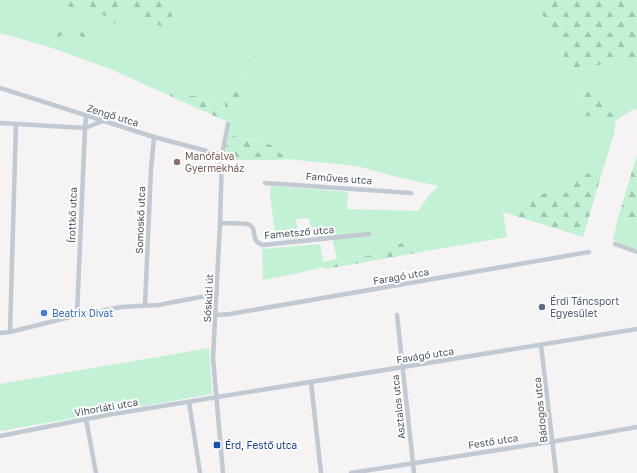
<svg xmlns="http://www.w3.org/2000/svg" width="637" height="473" font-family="'Golos Text',sans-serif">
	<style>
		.grass { fill: #c3f1d5; fill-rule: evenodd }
		.forest { fill: url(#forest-firs) }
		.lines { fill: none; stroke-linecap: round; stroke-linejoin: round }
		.street { stroke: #c1cad2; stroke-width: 4.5 }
		.education-dot { fill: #8d6e63; stroke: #fff; stroke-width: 1.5 }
		.service-dot { fill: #5c6f8a; stroke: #fff; stroke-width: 1.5 }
		.shop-dot { fill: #3f7fe0; stroke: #fff; stroke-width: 1.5 }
		.transit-dot { fill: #1a4fb4; stroke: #fff; stroke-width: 1.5 }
		.labels { text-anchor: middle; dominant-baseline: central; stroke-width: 4; stroke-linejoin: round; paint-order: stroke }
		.street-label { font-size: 10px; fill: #4a5661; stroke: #fff }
		.education-label { font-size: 10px; fill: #785e54; stroke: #fff; text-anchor: start }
		.service-label { font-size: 10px; fill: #4e5e75; stroke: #fff; text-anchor: start }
		.shop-label { font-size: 10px; fill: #366cbe; stroke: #fff; text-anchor: start }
		.transit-label { font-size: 10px; fill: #164399; stroke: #fff; text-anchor: start }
	</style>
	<defs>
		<pattern id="forest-firs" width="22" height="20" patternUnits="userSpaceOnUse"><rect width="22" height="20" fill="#c3f1d5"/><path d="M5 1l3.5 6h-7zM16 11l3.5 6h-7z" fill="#a0c6b0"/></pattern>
	</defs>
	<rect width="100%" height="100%" fill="#f5f3f3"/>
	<g class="grass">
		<path d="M 0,0 L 534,0 L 553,32 L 569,69 L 637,60 L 637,110 L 634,109 L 616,120 L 614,134 L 604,166 L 503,212 L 507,237 L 427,251 L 419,245 L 393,244 L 375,255 L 349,257 L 340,261 L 332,268 L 325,269 L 324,267 L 289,275 L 263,280 L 262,249 L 320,244 L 323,262 L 337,259 L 332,236 L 313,237 L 309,218 L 296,219 L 299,239 L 276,240 L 270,195 L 271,186 L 348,192 L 347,209 L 418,211 L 430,194 L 438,186 L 393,176 L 357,166 L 287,159 L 278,151 L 281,148 C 265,142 247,140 231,135 L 231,133 L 234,126 L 232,120 L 230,123 L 228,122 L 253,67 L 258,49 L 256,49 L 253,61 L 244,73 L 242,81 L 235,89 L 228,95 L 225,110 L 213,102 L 212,104 L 210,101 L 203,102 L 197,95 L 181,97 L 171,94 L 170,96 L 108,68 L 49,47 L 0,33 ZM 577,90 L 605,95 L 611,120 L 583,115 L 584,105 L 576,93 Z"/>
		<polygon points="618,218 637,219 637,252 613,240"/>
		<polygon points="209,348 212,394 0,431 0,384"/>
	</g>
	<g class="forest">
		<polygon points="55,0 167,0 179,6 179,9 175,10 166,28 125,11 119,15 120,19 96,38 89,37 86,39 76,34 64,37 61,35 58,38 53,35 55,28 63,31 70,28 96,32 114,19 113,15 110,17 86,11 78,11"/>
		<polygon points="534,0 637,0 637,60 569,69 553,32"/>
		<polygon points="256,48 258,49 253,67 228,122 170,96 171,94 179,95 181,97 197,95 203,102 210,101 212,104 213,102 225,110 225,103 228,95 235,89 242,81 244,73 253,61"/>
		<polygon points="577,90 605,95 619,108 611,120 582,115 584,105 576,93"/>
		<polygon points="235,117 237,120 231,133 231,135 244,139 272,145 276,142 282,142 287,144 278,151 287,159 277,160 226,160 225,155 230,123"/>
		<polygon points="637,155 637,219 618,218"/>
		<polygon points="604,166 583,237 503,212"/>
		<polygon points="405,243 419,245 427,251 332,268 340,261 349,257 375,255 393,244"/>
	</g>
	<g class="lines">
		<g class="street">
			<polyline points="0,88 154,137 222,155"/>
			<polyline points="0,123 85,128 103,121"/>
			<polyline points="265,183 411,193"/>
			<path d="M 220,223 C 227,224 244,222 250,225 C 259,231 248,239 263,245 L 369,234"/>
			<polyline points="615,244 637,252"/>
			<polyline points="145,305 151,169 154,137"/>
			<polyline points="77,315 85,128 86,116"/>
			<polyline points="216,315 230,314 589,252"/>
			<polyline points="397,315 414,473"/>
			<polyline points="10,332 16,124"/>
			<polyline points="0,333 10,332 70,317 121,307 158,305 217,294"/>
			<polyline points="541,345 556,473"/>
			<polyline points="311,382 321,473"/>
			<polyline points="189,402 200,473"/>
			<polyline points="86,419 96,473"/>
			<polyline points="0,436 107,415 637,329"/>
			<polyline points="223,473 213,358 220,223 222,155 228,124"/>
			<polyline points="351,473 581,437 637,427"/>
		</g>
	</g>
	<circle class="education-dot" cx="177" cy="162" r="4"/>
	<circle class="service-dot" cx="542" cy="307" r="4"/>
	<circle class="shop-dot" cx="44" cy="313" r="4"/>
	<rect class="transit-dot" x="213" y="441" width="8" height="8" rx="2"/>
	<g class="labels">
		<g class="street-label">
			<text transform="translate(113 115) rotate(17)">Zengő utca</text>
			<text transform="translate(339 178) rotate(4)">Faműves utca</text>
			<text transform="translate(72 215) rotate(-88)">Írottkő utca</text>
			<text transform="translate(140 220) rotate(-88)">Somoskő utca</text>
			<text transform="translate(299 232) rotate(-5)">Fametsző utca</text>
			<text transform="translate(401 276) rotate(-10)">Faragó utca</text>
			<text transform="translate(208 298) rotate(-87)">Sóskúti út</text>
			<text transform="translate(425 355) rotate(-9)">Favágó utca</text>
			<text transform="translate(106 407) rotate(-10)">Vihorláti utca</text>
			<text transform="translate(398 407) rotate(-96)">Asztalos utca</text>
			<text transform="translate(540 410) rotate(-96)">Bádogos utca</text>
			<text transform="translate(493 441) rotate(-9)">Festő utca</text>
		</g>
		<g class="education-label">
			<text x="185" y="156">Manófalva<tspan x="185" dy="12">Gyermekház</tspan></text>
		</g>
		<g class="service-label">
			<text x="550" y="301">Érdi Táncsport<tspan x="550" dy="12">Egyesület</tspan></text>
		</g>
		<g class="shop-label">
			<text x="52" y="313">Beatrix Divat</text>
		</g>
		<g class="transit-label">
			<text x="225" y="445">Érd, Festő utca</text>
		</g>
	</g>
</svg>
